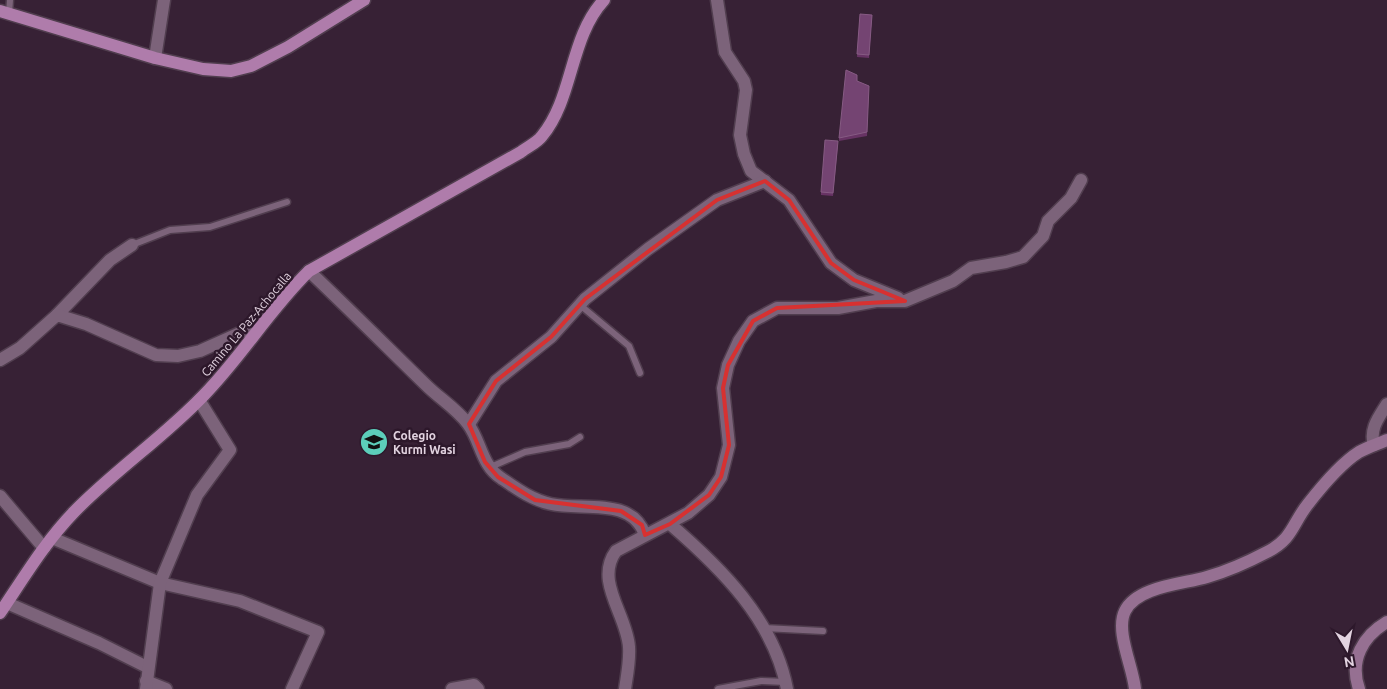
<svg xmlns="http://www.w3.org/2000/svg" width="1387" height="689" font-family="Ubuntu,sans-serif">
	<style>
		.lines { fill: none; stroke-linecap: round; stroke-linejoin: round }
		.service-casing { stroke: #513e4f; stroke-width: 9 }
		.minor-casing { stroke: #513e4f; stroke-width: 15 }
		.secondary-casing { stroke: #513e4f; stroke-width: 15 }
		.primary-casing { stroke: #513e4f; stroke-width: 15 }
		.service { stroke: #7c637a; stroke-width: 6 }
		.minor { stroke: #7c637a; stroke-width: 12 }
		.secondary { stroke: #967092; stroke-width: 12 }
		.primary { stroke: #af7cab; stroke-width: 12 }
		.wall { fill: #673364 }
		.building { fill: #744472; stroke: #865b83 }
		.marked { fill: none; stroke: #d73131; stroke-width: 4; stroke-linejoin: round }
		.labels { text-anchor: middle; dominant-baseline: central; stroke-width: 5; stroke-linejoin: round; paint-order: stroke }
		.street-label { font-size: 12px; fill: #e2d3e0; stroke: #2d182b }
		.poi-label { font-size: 12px; font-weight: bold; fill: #e2d3e0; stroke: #2d182b; text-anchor: start }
	</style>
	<rect width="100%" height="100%" fill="#372135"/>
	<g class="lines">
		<defs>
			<g id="service">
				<polyline points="9,14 10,0"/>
				<polyline points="132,245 170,230 210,227 287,202"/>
				<polyline points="580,305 629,346 640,373"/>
				<polyline points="489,465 493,466 525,452 569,444 580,437"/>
				<polyline points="764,628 823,631"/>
				<polyline points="718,689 761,681 786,682"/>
			</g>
			<g id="minor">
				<polyline points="717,0 725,52 744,81 746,90 740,135 744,154 751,171 789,200 831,263 854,280 898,298"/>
				<polyline points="155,58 164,0"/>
				<path d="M 309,271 C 349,309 387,347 426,385 C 439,398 457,409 468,424 C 481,441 481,465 501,478 C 517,489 532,500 551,504 C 581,511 632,496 645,535"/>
				<polyline points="57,315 110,260 132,245"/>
				<polyline points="0,360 20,348 57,315 86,324 156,355 178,356 200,351 262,323"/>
				<polyline points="469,424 496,381 551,337 585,299 648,249 717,200 765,181"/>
				<path d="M 1374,445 C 1369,429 1379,417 1387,404"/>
				<polyline points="0,496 44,548"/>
				<path d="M 670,524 C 721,568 774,620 787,689"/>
				<polyline points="52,538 160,583 240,601 318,632 292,689"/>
				<polyline points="7,603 99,643 147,667"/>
				<polyline points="146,681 166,689"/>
				<polyline points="146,689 160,583 197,495 230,450 199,400"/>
				<polyline points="452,689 474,685 478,689"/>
				<path d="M 625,689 C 627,675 630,661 629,647 C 627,615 594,581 616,551 L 688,513 L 709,495 L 721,477 L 729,445 L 723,388 L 728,365 L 739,341 L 753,321 L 777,308 L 838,308 L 876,301 L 905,301 L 953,281 L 971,268 L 1006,262 L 1023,257 L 1043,236 L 1048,221 L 1071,198 L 1081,180"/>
			</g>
			<g id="secondary">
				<path d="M 1135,689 C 1133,667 1115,631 1125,611 C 1137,586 1184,584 1207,577 C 1228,571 1248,562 1267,552 C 1293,539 1292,524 1308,504 C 1322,486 1340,464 1359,452 C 1368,447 1378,444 1387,440"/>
				<path d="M 1359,689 C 1349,660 1363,636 1387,622"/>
			</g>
			<g id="primary">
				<polyline points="0,11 155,58 203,69 231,71 251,66 288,47 364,0"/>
				<path d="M 0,613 C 23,579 45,542 74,512 C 115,470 164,437 204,395 C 242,356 270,309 309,271 L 521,152 C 527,147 537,143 542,136 C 574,97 569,38 604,0"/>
			</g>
		</defs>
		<use href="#service" class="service-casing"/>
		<use href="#minor" class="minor-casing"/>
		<use href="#secondary" class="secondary-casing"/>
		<use href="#primary" class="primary-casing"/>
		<use href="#service" class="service"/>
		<use href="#minor" class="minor"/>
		<use href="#secondary" class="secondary"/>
		<use href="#primary" class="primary"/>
	</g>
	<g class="wall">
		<polygon points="860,14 872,15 869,58 857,57"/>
		<polygon points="857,81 869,86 867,136 839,141 839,138"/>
		<polygon points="838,145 833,196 821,195 821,192"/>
	</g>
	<g class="building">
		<polygon points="860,14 872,15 869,55 857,54"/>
		<polygon points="846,70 857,75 857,81 869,86 867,132 839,138"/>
		<polygon points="825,140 838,141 833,193 821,192"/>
	</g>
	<path class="marked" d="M 765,181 L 789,200 L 831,263 L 854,280 L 905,301 L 777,308 L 753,321 L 728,365 L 723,388 L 729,445 L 721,477 L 709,495 L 670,524 L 645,535 L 642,525 L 621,511 L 535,500 L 498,477 L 485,462 L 469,424 L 496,381 L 551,337 L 585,299 L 717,200 Z"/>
	<defs>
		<symbol id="school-disc" viewBox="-11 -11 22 22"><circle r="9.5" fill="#5cceba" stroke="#2d182b"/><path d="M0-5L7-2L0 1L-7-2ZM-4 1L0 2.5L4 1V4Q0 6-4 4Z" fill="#111"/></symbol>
	</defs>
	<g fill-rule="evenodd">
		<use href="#school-disc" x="358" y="426" width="32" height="32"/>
	</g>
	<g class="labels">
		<g class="street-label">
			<text transform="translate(246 324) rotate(-50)">Camino La Paz-Achocalla</text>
		</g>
		<g class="poi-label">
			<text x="393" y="435">Colegio<tspan x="393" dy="14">Kurmi Wasi</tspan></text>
		</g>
	</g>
	<g transform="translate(1347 649) rotate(170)" stroke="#2d182b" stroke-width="4" paint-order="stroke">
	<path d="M0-4L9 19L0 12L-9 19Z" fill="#e2d3e0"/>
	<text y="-8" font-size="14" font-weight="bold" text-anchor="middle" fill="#e2d3e0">N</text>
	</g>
</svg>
